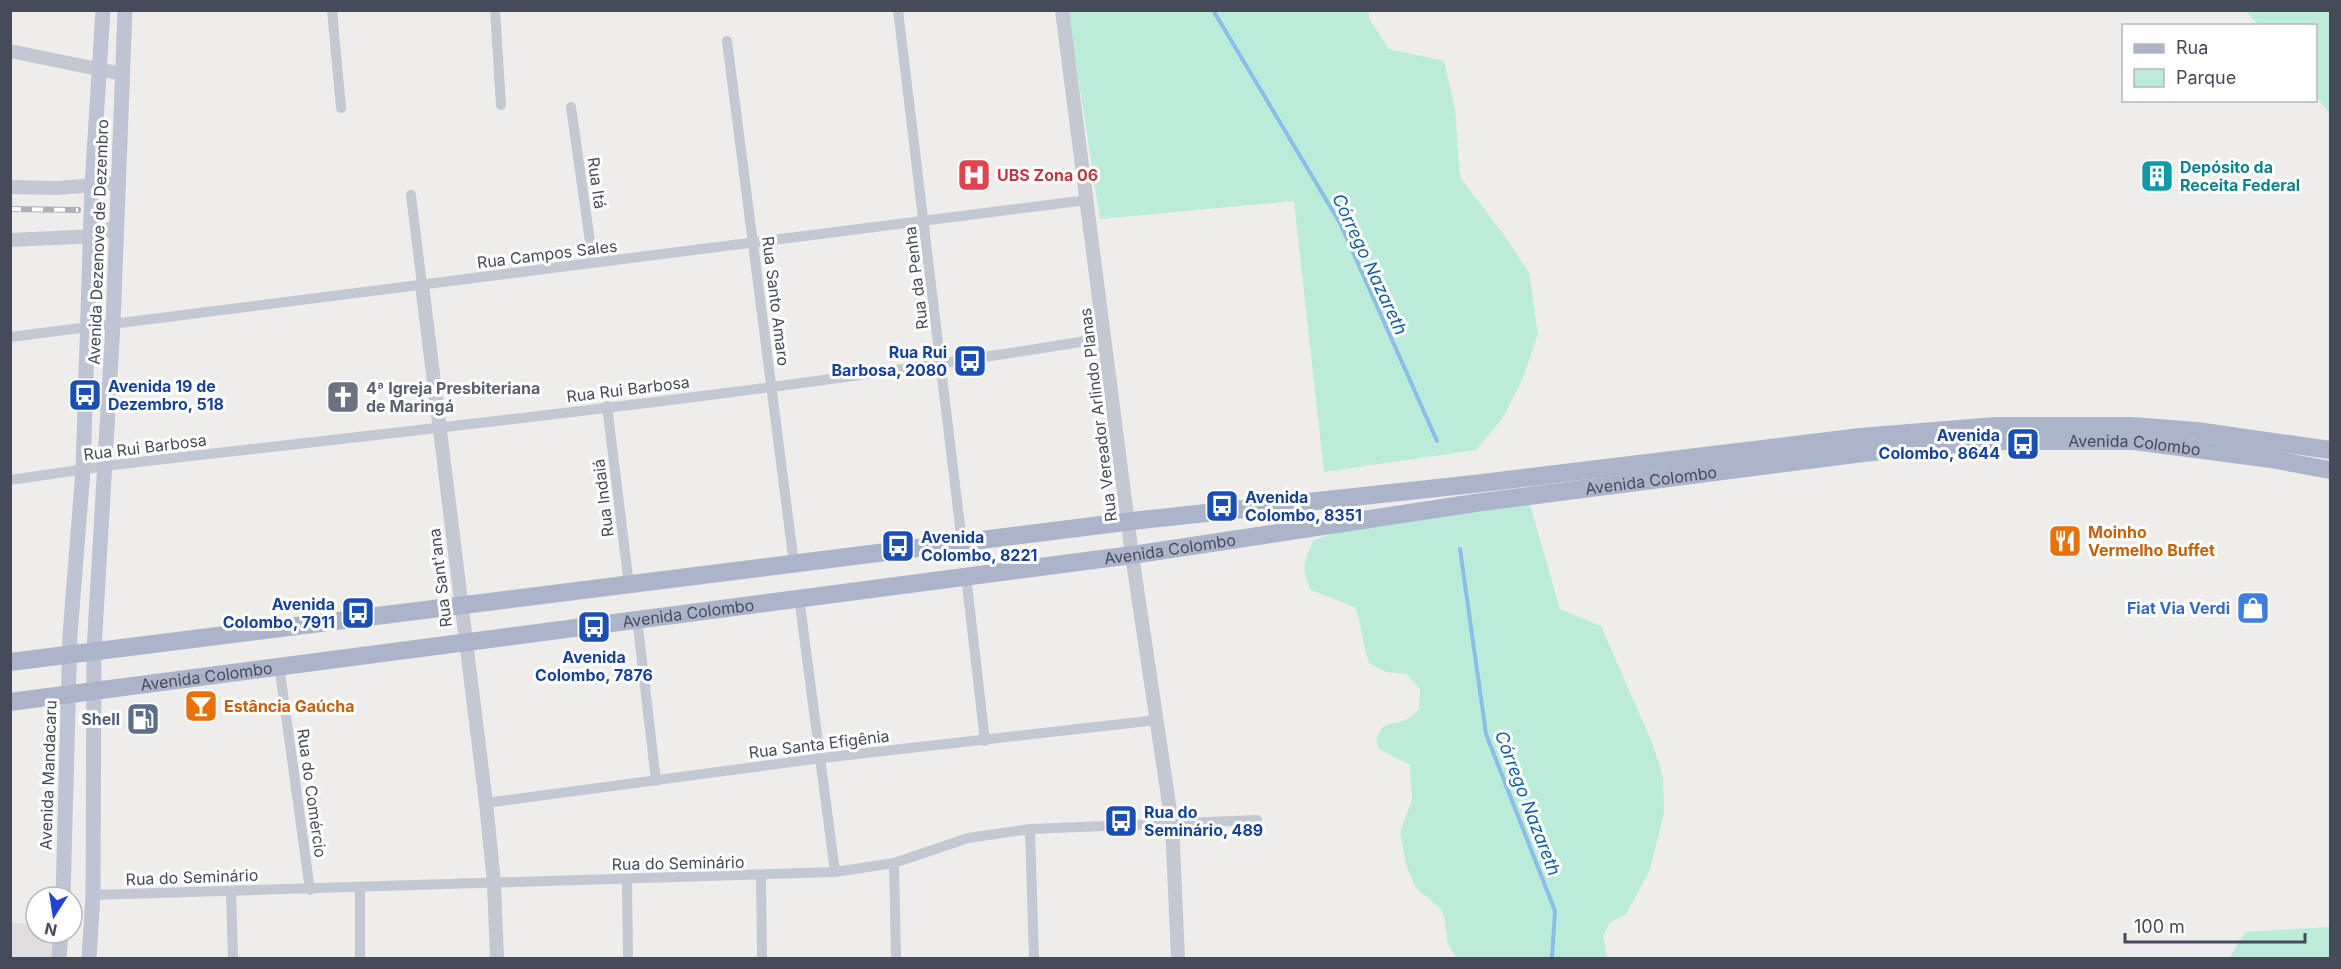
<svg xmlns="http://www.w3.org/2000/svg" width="2341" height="969" font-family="Inter,sans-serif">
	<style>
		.education { fill: #e0dede }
		.green { fill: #bbecda }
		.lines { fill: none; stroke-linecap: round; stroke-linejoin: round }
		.stream { stroke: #8abee7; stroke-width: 4 }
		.minor { stroke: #c3c8d3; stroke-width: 10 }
		.tertiary { stroke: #c3c8d3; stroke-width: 14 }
		.secondary { stroke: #bfc4d5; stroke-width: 15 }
		.primary { stroke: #acb4ca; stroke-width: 18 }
		.rail-casing { stroke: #aeb0b6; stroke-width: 6 }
		.rail { stroke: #fff; stroke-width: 4; stroke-dasharray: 11; stroke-linecap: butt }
		.labels { text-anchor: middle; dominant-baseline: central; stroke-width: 6; stroke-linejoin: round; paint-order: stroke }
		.culture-label { font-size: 16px; font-weight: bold; fill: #0d838f; stroke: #fff; text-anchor: start }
		.health-label { font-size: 16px; font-weight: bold; fill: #be3a42; stroke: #fff; text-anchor: start }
		.street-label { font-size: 16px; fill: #454b59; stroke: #fff }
		.transit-label { font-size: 16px; font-weight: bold; fill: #164399; stroke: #fff; text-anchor: start }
		.worship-label { font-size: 16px; font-weight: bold; fill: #5b616d; stroke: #fff; text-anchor: start }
		.food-label { font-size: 16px; font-weight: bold; fill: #c56008; stroke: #fff; text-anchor: start }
		.shop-label { font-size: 16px; font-weight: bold; fill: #366cbe; stroke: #fff; text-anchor: end }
		.service-label { font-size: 16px; font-weight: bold; fill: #4e5e75; stroke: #fff; text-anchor: end }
		.water-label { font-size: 18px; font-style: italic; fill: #12609f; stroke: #fff }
	</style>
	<rect width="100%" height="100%" fill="#efedec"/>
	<polygon class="education" points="10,922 36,926 36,933 61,933 59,958 11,958"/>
	<g class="green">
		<polygon points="1068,11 1369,11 1369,18 1389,49 1444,61 1455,109 1460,177 1504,235 1529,273 1538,334 1523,378 1502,419 1476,450 1324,472 1294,201 1100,219"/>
		<polygon points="2246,11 2330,11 2330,114 2316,96 2316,26 2258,25"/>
		<path d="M 1530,504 L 1560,609 L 1601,626 L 1653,745 L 1663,777 L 1664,814 L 1650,870 L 1626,914 L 1610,923 L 1603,936 L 1607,958 L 1456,958 L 1447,942 L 1445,920 L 1441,909 L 1416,888 L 1406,865 L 1400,832 L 1412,800 L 1410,765 L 1379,749 L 1376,740 C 1384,718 1391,727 1407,719 C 1411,717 1416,712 1419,709 L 1420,689 L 1406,674 L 1386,672 L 1369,663 C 1362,644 1362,626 1355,607 L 1311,590 C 1301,569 1303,561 1314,540 L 1337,532 Z"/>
		<polygon points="2330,927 2330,958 2229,958 2245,932"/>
	</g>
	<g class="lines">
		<g class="stream">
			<polyline points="1213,10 1340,223 1437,441"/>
			<polyline points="1460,549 1486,734 1555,911 1552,958"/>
		</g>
		<g class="minor">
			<polyline points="332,10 341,108"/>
			<polyline points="495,10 501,105"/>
			<polyline points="898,10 962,543"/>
			<polyline points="727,41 794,564"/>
			<polyline points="571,107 593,263"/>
			<polyline points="411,195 422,285"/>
			<polyline points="10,337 1087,200"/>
			<polyline points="607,406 629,585"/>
			<path d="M 10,480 L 113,465 C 444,427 776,392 1105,338"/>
			<polyline points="966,576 985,741"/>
			<polyline points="799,597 835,872"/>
			<polyline points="637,618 656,781"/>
			<polyline points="279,665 310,890"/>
			<polyline points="486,803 822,758 1157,720"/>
			<polyline points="1030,829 1034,958"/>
			<polyline points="894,863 896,958"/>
			<polyline points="761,876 762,958"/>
			<polyline points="627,879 628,958"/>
			<polyline points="360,887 360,958"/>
			<polyline points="231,891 233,958"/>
			<polyline points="93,895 835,872 894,863 968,838 1030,829 1257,820"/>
		</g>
		<g class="tertiary">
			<polyline points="1062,10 1132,555 1172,824 1178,958"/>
			<polyline points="10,51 122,74"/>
			<polyline points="10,187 58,188 119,183"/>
			<polyline points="10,240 98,236 117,225"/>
			<polyline points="422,285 486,803 494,883 497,958"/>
		</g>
		<g class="secondary">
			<polyline points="63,897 70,635 83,470 92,186 103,10"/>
			<polyline points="59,958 61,933"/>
			<polyline points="89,958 93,894 94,650 113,324 125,10"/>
		</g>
		<g class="primary">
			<polyline points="10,662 1141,520 1474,484 1860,437 1996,426 2132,426 2197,431 2330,450"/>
			<path id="s1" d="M 10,702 L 1132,555 L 1475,503 L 1863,453 L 1989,441 L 2134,441 L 2271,459 L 2330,470"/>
		</g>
		<defs>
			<polyline id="rail" points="10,209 78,210"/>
		</defs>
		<use href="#rail" class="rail-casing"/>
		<use href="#rail" class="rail"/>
	</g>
	<defs>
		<symbol id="hospital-square" viewBox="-11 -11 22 22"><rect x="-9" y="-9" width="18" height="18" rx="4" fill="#e0444e" stroke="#fff"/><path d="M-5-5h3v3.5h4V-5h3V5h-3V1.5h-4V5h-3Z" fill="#fff"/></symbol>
		<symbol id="building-square" viewBox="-11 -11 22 22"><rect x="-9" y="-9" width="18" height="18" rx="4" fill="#0f9aa8" stroke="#fff"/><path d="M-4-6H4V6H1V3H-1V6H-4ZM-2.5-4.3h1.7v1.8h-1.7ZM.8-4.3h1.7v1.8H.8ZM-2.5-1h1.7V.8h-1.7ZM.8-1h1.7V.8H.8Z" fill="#fff"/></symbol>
		<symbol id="bus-square" viewBox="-11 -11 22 22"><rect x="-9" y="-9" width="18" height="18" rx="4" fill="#1a4fb4" stroke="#fff"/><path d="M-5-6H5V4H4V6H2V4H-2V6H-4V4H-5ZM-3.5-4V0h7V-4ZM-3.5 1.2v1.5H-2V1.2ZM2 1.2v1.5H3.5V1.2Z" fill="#fff"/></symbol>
		<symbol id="church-square" viewBox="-11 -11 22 22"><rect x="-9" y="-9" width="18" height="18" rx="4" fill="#6b7280" stroke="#fff"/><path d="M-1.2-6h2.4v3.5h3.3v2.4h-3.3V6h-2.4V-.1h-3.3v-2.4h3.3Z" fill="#fff"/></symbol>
		<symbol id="restaurant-square" viewBox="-11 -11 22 22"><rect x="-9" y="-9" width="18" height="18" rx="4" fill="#e8710a" stroke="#fff"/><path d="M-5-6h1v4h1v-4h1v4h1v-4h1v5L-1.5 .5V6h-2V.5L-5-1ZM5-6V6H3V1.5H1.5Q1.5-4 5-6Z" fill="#fff"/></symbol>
		<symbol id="shop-square" viewBox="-11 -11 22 22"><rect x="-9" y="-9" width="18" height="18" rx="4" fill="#3f7fe0" stroke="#fff"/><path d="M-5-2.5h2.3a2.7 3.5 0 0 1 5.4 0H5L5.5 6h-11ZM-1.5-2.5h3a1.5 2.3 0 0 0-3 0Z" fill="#fff"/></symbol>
		<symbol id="bar-square" viewBox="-11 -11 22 22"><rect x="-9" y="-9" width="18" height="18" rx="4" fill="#e8710a" stroke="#fff"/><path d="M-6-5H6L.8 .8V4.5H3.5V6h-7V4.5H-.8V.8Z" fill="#fff"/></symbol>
		<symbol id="fuel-square" viewBox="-11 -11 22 22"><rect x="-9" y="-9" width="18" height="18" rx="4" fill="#5c6f8a" stroke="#fff"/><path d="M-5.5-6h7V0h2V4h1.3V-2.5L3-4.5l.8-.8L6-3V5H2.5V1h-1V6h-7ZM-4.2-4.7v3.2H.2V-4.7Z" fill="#fff"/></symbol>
	</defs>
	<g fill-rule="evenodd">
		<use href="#hospital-square" x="955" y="156" width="38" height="38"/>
		<use href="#building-square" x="2138" y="157" width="38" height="38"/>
		<use href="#bus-square" x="951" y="342" width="38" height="38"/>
		<use href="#bus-square" x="66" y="376" width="38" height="38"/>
		<use href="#church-square" x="324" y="378" width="38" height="38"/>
		<use href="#bus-square" x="2004" y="425" width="38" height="38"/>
		<use href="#bus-square" x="1203" y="487" width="38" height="38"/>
		<use href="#restaurant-square" x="2046" y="522" width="38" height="38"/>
		<use href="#bus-square" x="879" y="527" width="38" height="38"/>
		<use href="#shop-square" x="2234" y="589" width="38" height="38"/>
		<use href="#bus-square" x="339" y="594" width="38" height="38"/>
		<use href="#bus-square" x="575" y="608" width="38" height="38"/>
		<use href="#bar-square" x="182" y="687" width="38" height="38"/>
		<use href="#fuel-square" x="124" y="700" width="38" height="38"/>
		<use href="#bus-square" x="1102" y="802" width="38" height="38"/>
	</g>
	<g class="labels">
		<g class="culture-label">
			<text x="2180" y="167">Depósito da<tspan x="2180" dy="18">Receita Federal</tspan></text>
		</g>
		<g class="health-label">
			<text x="997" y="175">UBS Zona 06</text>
		</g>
		<g class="street-label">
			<text transform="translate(597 183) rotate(82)">Rua Itá</text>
			<text transform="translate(98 242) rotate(-88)">Avenida Dezenove de Dezembro</text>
			<text transform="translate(547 254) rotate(-7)">Rua Campos Sales</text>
			<text transform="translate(916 278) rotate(-97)">Rua da Penha</text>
			<text transform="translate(776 301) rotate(83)">Rua Santo Amaro</text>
			<text transform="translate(628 389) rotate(-7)">Rua Rui Barbosa</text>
			<text transform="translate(1098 415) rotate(-97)">Rua Vereador Arlindo Planas</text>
			<text stroke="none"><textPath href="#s1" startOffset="2142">Avenida Colombo</textPath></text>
			<text transform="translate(145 447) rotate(-7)">Rua Rui Barbosa</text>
			<text stroke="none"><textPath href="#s1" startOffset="1656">Avenida Colombo</textPath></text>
			<text transform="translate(603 498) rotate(-97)">Rua Indaiá</text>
			<text stroke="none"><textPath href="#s1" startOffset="1170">Avenida Colombo</textPath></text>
			<text transform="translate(440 578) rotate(-97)">Rua Sant'ana</text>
			<text stroke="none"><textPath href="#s1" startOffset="684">Avenida Colombo</textPath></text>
			<text stroke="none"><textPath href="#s1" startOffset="198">Avenida Colombo</textPath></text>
			<text transform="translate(819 744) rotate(-7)">Rua Santa Efigênia</text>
			<text transform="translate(48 775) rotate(-88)">Avenida Mandacaru</text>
			<text transform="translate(312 793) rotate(82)">Rua do Comércio</text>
			<text transform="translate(678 863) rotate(-1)">Rua do Seminário</text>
			<text transform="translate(192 877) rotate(-2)">Rua do Seminário</text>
		</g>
		<g class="transit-label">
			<text x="947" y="352" text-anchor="end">Rua Rui<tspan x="947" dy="18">Barbosa, 2080</tspan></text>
			<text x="108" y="386">Avenida 19 de<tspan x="108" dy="18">Dezembro, 518</tspan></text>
			<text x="2000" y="435" text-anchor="end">Avenida<tspan x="2000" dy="18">Colombo, 8644</tspan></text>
			<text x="1245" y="497">Avenida<tspan x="1245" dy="18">Colombo, 8351</tspan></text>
			<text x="921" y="537">Avenida<tspan x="921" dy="18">Colombo, 8221</tspan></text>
			<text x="335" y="604" text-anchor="end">Avenida<tspan x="335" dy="18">Colombo, 7911</tspan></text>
			<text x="594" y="657" text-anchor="middle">Avenida<tspan x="594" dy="18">Colombo, 7876</tspan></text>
			<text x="1144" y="812">Rua do<tspan x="1144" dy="18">Seminário, 489</tspan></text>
		</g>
		<g class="worship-label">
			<text x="366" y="388">4ª Igreja Presbiteriana<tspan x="366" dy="18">de Maringá</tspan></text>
		</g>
		<g class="food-label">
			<text x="2088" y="532">Moinho<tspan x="2088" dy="18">Vermelho Buffet</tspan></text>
			<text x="224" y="706">Estância Gaúcha</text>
		</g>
		<g class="shop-label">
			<text x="2230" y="608">Fiat Via Verdi</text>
		</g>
		<g class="service-label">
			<text x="120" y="719">Shell</text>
		</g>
		<g class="water-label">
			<text transform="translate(1370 264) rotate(65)">Córrego Nazareth</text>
			<text transform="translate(1528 803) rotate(69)">Córrego Nazareth</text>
		</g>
	</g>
	<rect width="2341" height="969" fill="none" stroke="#454b59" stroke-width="24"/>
	<rect x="2122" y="24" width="195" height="78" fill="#ffffff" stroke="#b5b7bd" stroke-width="1.5"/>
	<rect x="2134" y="44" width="30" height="9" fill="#acb4ca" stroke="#b5b7bd" stroke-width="1.5"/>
	<text x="2176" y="54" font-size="18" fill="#454b59">Rua</text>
	<rect x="2134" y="69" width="30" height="18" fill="#bbecda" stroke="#b5b7bd" stroke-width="1.5"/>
	<text x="2176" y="84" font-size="18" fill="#454b59">Parque</text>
	<g transform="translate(54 915) rotate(192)"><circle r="28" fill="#ffffff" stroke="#b5b7bd" stroke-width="1.5"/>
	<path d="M0-4.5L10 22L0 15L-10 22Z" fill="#2044d5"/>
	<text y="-9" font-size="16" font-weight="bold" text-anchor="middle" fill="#454b59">N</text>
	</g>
	<path d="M2125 933v9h180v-9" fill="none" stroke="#454b59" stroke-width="3"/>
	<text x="2134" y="933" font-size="18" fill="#454b59" stroke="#ffffff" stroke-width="4.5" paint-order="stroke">100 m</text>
</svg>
